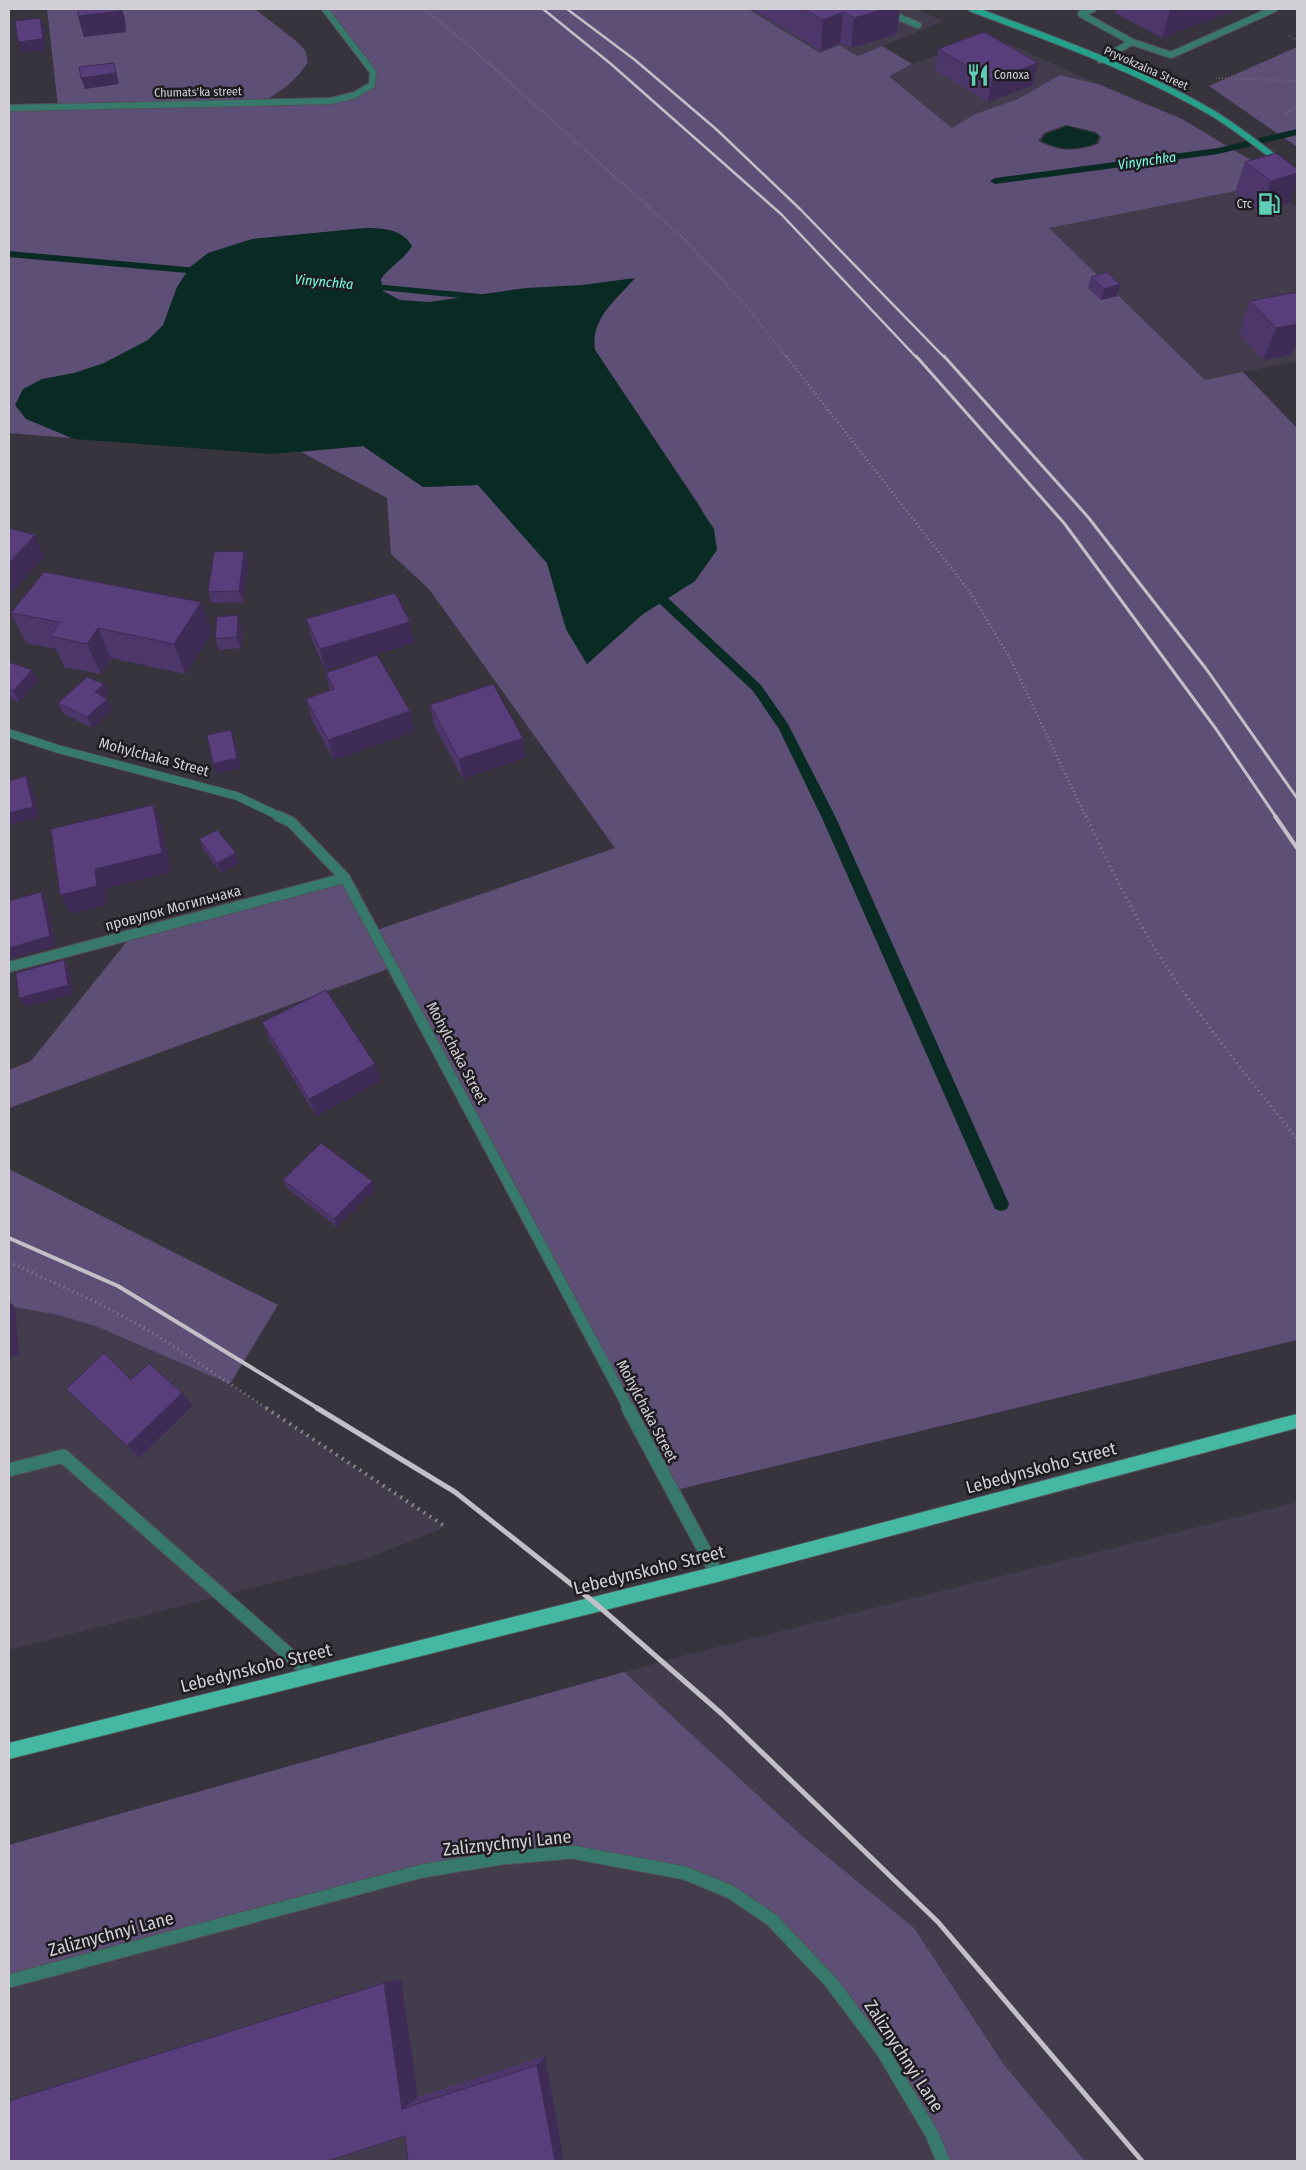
<svg xmlns="http://www.w3.org/2000/svg" width="1306" height="2170" font-family="'Fira Sans Condensed',sans-serif">
	<style>
		.built { fill: #423c4c }
		.green { fill: #5e4f77; fill-rule: evenodd }
		.water { fill: #0a2b24 }
		.lines { fill: none; stroke-linecap: round; stroke-linejoin: round }
		.stream { fill: #0a2b24; fill-rule: evenodd }
		.lane-far1-casing { stroke: #535059; stroke-width: 8 }
		.lane-casing { stroke: #535059; stroke-width: 15 }
		.street-far3-casing { stroke: #535059; stroke-width: 8 }
		.street-far2-casing { stroke: #535059; stroke-width: 9 }
		.street-far1-casing { stroke: #535059; stroke-width: 12 }
		.street-casing { stroke: #535059; stroke-width: 15 }
		.secondary-casing { stroke: #535059; stroke-width: 8 }
		.primary-casing { stroke: #535059; stroke-width: 2 }
		.path-far3 { stroke: #86838b; stroke-width: 2; stroke-dasharray: 0.5 2.5; stroke-linecap: butt }
		.path-far2 { stroke: #86838b; stroke-width: 2.5; stroke-dasharray: 1 3; stroke-linecap: butt }
		.path-far1 { stroke: #86838b; stroke-width: 3; stroke-dasharray: 1 4; stroke-linecap: butt }
		.path { stroke: #86838b; stroke-width: 4; stroke-dasharray: 2 5; stroke-linecap: butt }
		.lane-far1 { stroke: #377a6d; stroke-width: 6 }
		.lane { stroke: #377a6d; stroke-width: 13 }
		.street-far3 { stroke: #377a6d; stroke-width: 6 }
		.street-far2 { stroke: #377a6d; stroke-width: 8 }
		.street-far1 { stroke: #377a6d; stroke-width: 10 }
		.street { stroke: #377a6d; stroke-width: 13 }
		.secondary { stroke: #24a08b; stroke-width: 6 }
		.primary { fill: #45b8a2; fill-rule: evenodd }
		.rail-far3 { stroke: #c2bfc6; stroke-width: 2.5 }
		.rail-far2 { stroke: #c2bfc6; stroke-width: 3 }
		.rail-far1 { stroke: #c2bfc6; stroke-width: 4 }
		.rail { stroke: #c2bfc6; stroke-width: 5 }
		.wall { fill: #4c366a }
		.shaded-wall { fill: #3e2c56 }
		.building { fill: #583f7b; stroke: #3e2c56 }
		.labels { text-anchor: middle; dominant-baseline: central; stroke-width: 5; stroke-linejoin: round; paint-order: stroke }
		.far-street-label { font-size: 12px; fill: #d2d0d6; stroke: #1e1c21 }
		.far-poi-label { font-size: 12px; fill: #d2d0d6; stroke: #1e1c21; text-anchor: start }
		.far-water-label { font-size: 14px; font-style: italic; fill: #70fee2; stroke: #1e1c21 }
		.street-label { font-size: 15px; fill: #d2d0d6; stroke: #1e1c21 }
		.near-street-label { font-size: 18px; fill: #d2d0d6; stroke: #1e1c21 }
	</style>
	<rect width="100%" height="100%" fill="#37343e"/>
	<g class="built">
		<polygon points="748,9 916,9 944,21 858,56 839,45 820,53"/>
		<polygon points="988,37 995,38 1098,84 1060,75 1018,99 975,114 952,128 889,75 912,64"/>
		<polygon points="1267,183 1297,208 1297,361 1205,380 1048,228"/>
		<polygon points="15,1307 58,1315 95,1326 230,1384 446,1527 366,1559 9,1650 9,1309"/>
		<polygon points="1297,1502 1297,2161 9,2161 9,1845 682,1656"/>
	</g>
	<g class="green">
		<path d="M 47,9 L 255,9 L 296,41 L 305,50 L 308,62 C 296,81 282,91 262,102 L 331,101 L 372,85 L 373,72 L 325,9 L 748,9 L 820,53 L 839,45 L 858,56 L 882,46 L 912,64 L 889,76 L 952,128 L 975,114 L 1018,99 L 1060,75 L 1098,84 L 1182,119 L 1252,161 L 1265,185 L 1049,228 L 1205,380 L 1243,372 L 1297,428 L 1297,1340 L 672,1491 L 393,967 L 9,1108 L 9,1070 L 31,1061 L 132,935 L 345,878 L 374,931 L 615,848 L 429,589 L 391,554 L 387,498 L 301,452 L 363,446 L 423,487 L 478,485 L 547,563 L 566,629 L 587,664 L 643,614 L 695,581 L 702,509 L 595,350 L 593,337 L 146,444 L 9,433 L 9,108 L 58,106 ZM 1066,125 L 1096,132 L 1101,137 L 1098,144 C 1075,152 1060,152 1038,141 L 1044,133 Z"/>
		<polygon points="1297,47 1297,147 1209,86"/>
		<polygon points="9,1169 278,1305 230,1384 95,1326 58,1315 15,1307 9,1309"/>
		<polygon points="624,1672 802,1836 914,1928 1004,2065 1085,2161 943,2161 882,2050 772,1920 685,1873 572,1852 422,1871 9,1981 9,1845"/>
	</g>
	<g class="water">
		<path d="M 1067,126 L 1094,133 L 1099,136 L 1096,143 C 1074,151 1061,150 1041,141 L 1046,134 Z"/>
		<path d="M 365,228 C 383,228 402,229 412,246 C 404,260 390,266 381,279 L 383,291 L 400,300 L 429,302 L 526,288 L 582,285 L 635,278 C 616,300 590,319 595,350 L 714,529 L 717,550 L 695,581 L 643,614 L 587,664 L 566,629 L 547,563 L 478,485 L 423,487 L 363,446 L 272,454 L 74,439 L 26,419 L 15,405 L 23,389 L 42,379 L 74,373 L 104,363 L 148,340 L 163,325 L 177,287 L 190,267 L 208,253 L 252,239 Z"/>
	</g>
	<g class="lines">
		<g class="stream">
			<polygon points="1297,129 1297,135 1218,154 995,184 990,181 995,178 1218,148"/>
			<polygon points="9,251 209,269 214,272 209,275 9,257"/>
			<polygon points="364,283 490,295 495,298 490,301 361,288 361,284"/>
			<polygon points="650,584 654,585 761,685 788,724 836,818 1009,1204 1007,1209 1001,1211 995,1209 822,818 779,729 753,691 646,591 644,588"/>
		</g>
		<defs>
			<g id="lane-far1">
				<polyline points="879,9 918,25"/>
				<polyline points="1093,9 1081,14 1132,42 1171,55 1274,9"/>
				<polyline points="1100,60 1132,42"/>
			</g>
			<polyline id="lane" points="9,1470 63,1456 311,1674"/>
			<polyline id="street-far3" points="9,108 331,101 355,95 372,85 373,72 325,9"/>
			<polyline id="street-far2" points="9,733 58,749 237,796 281,817"/>
			<g id="street-far1">
				<polyline points="278,816 291,822 345,878 629,1409"/>
				<polyline points="9,967 345,878"/>
			</g>
			<g id="street">
				<polyline points="628,1408 717,1574"/>
				<polyline points="9,1981 422,1871 501,1858 572,1852 685,1873 731,1892 772,1920 830,1981 882,2050 932,2134 943,2161"/>
			</g>
			<path id="secondary" d="M 972,9 C 1054,40 1138,69 1214,114 C 1243,132 1270,154 1297,175"/>
			<polygon id="primary" points="1297,1414 1297,1428 717,1582 9,1759 9,1743 717,1566"/>
		</defs>
		<use href="#lane-far1" class="lane-far1-casing"/>
		<use href="#lane" class="lane-casing"/>
		<use href="#street-far3" class="street-far3-casing"/>
		<use href="#street-far2" class="street-far2-casing"/>
		<use href="#street-far1" class="street-far1-casing"/>
		<use href="#street" class="street-casing"/>
		<use href="#secondary" class="secondary-casing"/>
		<use href="#primary" class="primary-casing"/>
		<g class="path-far3">
			<polyline points="424,9 467,44 682,237 744,303 787,358"/>
			<polyline points="1289,36 1297,40"/>
			<polyline points="1216,78 1297,81"/>
			<polyline points="1285,114 1297,106"/>
		</g>
		<polyline class="path-far2" points="786,356 970,592 1010,658 1086,817"/>
		<g class="path-far1">
			<path d="M 1086,816 C 1110,867 1135,919 1166,966 C 1206,1026 1252,1082 1297,1139"/>
			<polyline points="9,1262 100,1304 155,1334 268,1409"/>
		</g>
		<polyline class="path" points="266,1408 446,1527"/>
		<use href="#lane-far1" class="lane-far1"/>
		<use href="#lane" class="lane"/>
		<use href="#street-far3" class="street-far3"/>
		<use href="#street-far2" class="street-far2"/>
		<use href="#street-far1" class="street-far1"/>
		<use href="#street" class="street"/>
		<use href="#secondary" class="secondary"/>
		<use href="#primary" class="primary"/>
		<g class="rail-far3">
			<polyline points="543,9 611,64 781,214 917,358"/>
			<polyline points="567,9 635,60 716,129 800,209 945,358"/>
		</g>
		<g class="rail-far2">
			<polyline points="916,356 1064,523 1216,729 1276,817"/>
			<polyline points="944,356 1088,517 1207,670 1297,798"/>
		</g>
		<g class="rail-far1">
			<polyline points="1275,816 1297,848"/>
			<polyline points="9,1238 118,1286 319,1409"/>
		</g>
		<polyline class="rail" points="317,1408 455,1492 595,1603 722,1714 938,1922 1142,2161"/>
	</g>
	<g class="wall">
		<polygon points="752,9 900,9 897,32 891,36 851,48 840,43 821,51"/>
		<polygon points="1116,9 1238,9 1162,38 1115,13"/>
		<polygon points="938,49 1033,85 988,102 935,70"/>
		<polygon points="1276,153 1290,203 1260,212 1235,193 1245,162"/>
		<polygon points="1091,277 1117,296 1101,300 1088,288"/>
		<polygon points="1250,301 1295,346 1292,354 1263,360 1239,333"/>
		<polygon points="248,562 243,602 212,603 208,592"/>
		<polygon points="11,613 212,633 185,674 111,658 101,674 64,667 56,649 26,643"/>
		<polygon points="306,619 410,622 414,643 325,670 312,640"/>
		<polygon points="242,626 241,648 219,650 215,639"/>
		<polygon points="9,662 38,681 19,702 9,698"/>
		<polygon points="326,673 410,711 414,732 334,760 312,720 306,699 330,691"/>
		<polygon points="104,684 109,695 106,698 107,699 112,709 92,728 63,713 58,703"/>
		<polygon points="430,705 523,738 525,758 463,779 434,725"/>
		<polygon points="199,839 236,853 239,863 221,873 203,849"/>
		<polygon points="262,1022 375,1064 380,1081 316,1116 270,1040"/>
		<polygon points="283,1180 372,1181 375,1189 337,1227 287,1188"/>
		<polygon points="401,1980 418,2097 545,2056 564,2161 405,2136 384,1983"/>
	</g>
	<g class="shaded-wall">
		<polygon points="120,9 122,9 125,18 126,32 84,37 78,16"/>
		<polygon points="885,9 900,9 897,32 891,36 851,48 854,18"/>
		<polygon points="1170,9 1238,9 1162,38"/>
		<polygon points="843,12 840,43 821,51 823,20"/>
		<polygon points="40,18 44,29 46,50 22,53 18,42"/>
		<polygon points="114,63 119,84 85,89 81,78"/>
		<polygon points="1038,63 1033,85 988,102 992,80"/>
		<polygon points="1297,173 1297,183 1290,203 1260,212 1271,181"/>
		<polygon points="1120,284 1117,296 1101,300 1104,289"/>
		<polygon points="1297,321 1297,346 1295,346 1292,354 1263,360 1276,328"/>
		<polygon points="35,535 44,557 9,596 9,563"/>
		<polygon points="244,551 248,562 243,602 239,591"/>
		<polygon points="201,602 212,633 185,674 174,644"/>
		<polygon points="238,615 242,626 241,648 237,637"/>
		<polygon points="410,622 414,643 325,670 320,649"/>
		<polygon points="98,628 111,658 101,674 87,644"/>
		<polygon points="32,670 38,681 19,702 13,691"/>
		<polygon points="104,684 109,695 99,703 95,692"/>
		<polygon points="107,699 112,709 92,728 87,717"/>
		<polygon points="410,711 414,732 334,760 328,740"/>
		<polygon points="231,730 235,741 241,768 217,774 213,764"/>
		<polygon points="523,738 525,758 463,779 459,759"/>
		<polygon points="26,776 32,786 39,817 9,825 9,813"/>
		<polygon points="153,805 162,825 171,872 105,889 107,905 71,914 60,895 95,869"/>
		<polygon points="236,853 239,863 221,873 217,863"/>
		<polygon points="9,864 12,896 9,897"/>
		<polygon points="41,892 47,902 56,946 9,959 9,948"/>
		<polygon points="64,960 70,970 73,994 26,1007 19,998"/>
		<polygon points="375,1064 380,1081 316,1116 309,1099"/>
		<polygon points="372,1181 375,1189 337,1227 334,1219"/>
		<polygon points="9,1301 15,1307 19,1355 9,1358"/>
		<polygon points="182,1393 193,1405 139,1458 127,1446"/>
		<polygon points="401,1980 418,2097 402,2109 384,1983"/>
		<polygon points="545,2056 564,2161 555,2161 537,2065"/>
	</g>
	<g class="building">
		<polygon points="78,9 120,9 120,11 78,16"/>
		<polygon points="804,9 885,9 854,18 843,12 823,20"/>
		<polygon points="40,18 43,39 18,42 15,21"/>
		<polygon points="984,32 1038,63 992,80 938,49"/>
		<polygon points="114,63 116,73 81,78 79,67"/>
		<polygon points="1276,153 1297,169 1297,173 1271,181 1245,162"/>
		<polygon points="1107,272 1120,284 1104,289 1091,277"/>
		<polygon points="1297,292 1297,324 1276,328 1250,301"/>
		<polygon points="9,528 35,535 9,563"/>
		<polygon points="244,551 239,591 208,592 214,552"/>
		<polygon points="44,572 201,602 174,644 98,628 87,644 50,636 60,622 11,613"/>
		<polygon points="395,593 410,622 320,649 306,619"/>
		<polygon points="238,615 237,637 215,639 217,617"/>
		<polygon points="377,655 410,711 328,740 306,699 334,689 326,673"/>
		<polygon points="9,662 32,670 13,691 9,689"/>
		<polygon points="87,677 104,684 95,692 107,699 87,717 58,703"/>
		<polygon points="493,684 523,738 459,759 430,705"/>
		<polygon points="231,730 237,758 213,764 207,735"/>
		<polygon points="26,776 33,807 9,813 9,781"/>
		<polygon points="153,805 162,853 95,869 97,886 60,895 51,829"/>
		<polygon points="217,830 236,853 217,863 199,839"/>
		<polygon points="41,892 50,936 9,948 9,901"/>
		<polygon points="64,960 68,985 19,998 16,973"/>
		<polygon points="326,990 375,1064 309,1099 262,1022"/>
		<polygon points="321,1143 372,1181 334,1219 283,1180"/>
		<polygon points="104,1353 131,1380 149,1363 182,1393 127,1446 66,1389"/>
		<polygon points="384,1983 402,2109 537,2065 555,2161 408,2161 405,2136 327,2161 9,2161 9,2101"/>
	</g>
	<defs>
		<symbol id="restaurant-bare" viewBox="-9 -9 18 18"><path d="M-5-6h1v4h1v-4h1v4h1v-4h1v5L-1.5 .5V6h-2V.5L-5-1ZM5-6V6H3V1.5H1.5Q1.5-4 5-6Z" fill="#5eceb8" stroke="#1e1c21" stroke-width="2.5" paint-order="stroke"/></symbol>
		<symbol id="fuel-bare" viewBox="-9 -9 18 18"><path d="M-5.5-6h7V0h2V4h1.3V-2.5L3-4.5l.8-.8L6-3V5H2.5V1h-1V6h-7ZM-4.2-4.7v3.2H.2V-4.7Z" fill="#5eceb8" stroke="#1e1c21" stroke-width="2.5" paint-order="stroke"/></symbol>
	</defs>
	<g fill-rule="evenodd">
		<use href="#restaurant-bare" x="962" y="59" width="32" height="32"/>
		<use href="#fuel-bare" x="1253" y="188" width="32" height="32"/>
	</g>
	<g class="labels">
		<g class="far-street-label">
			<text transform="translate(1146 68) rotate(24)">Pryvokzalna Street</text>
			<text transform="translate(198 92) rotate(-1)">Chumats'ka street</text>
		</g>
		<g class="far-poi-label">
			<text x="994" y="75">Солоха</text>
			<text x="1252" y="204" text-anchor="end">Стс</text>
		</g>
		<g class="far-water-label">
			<text transform="translate(1147 161) rotate(-8)">Vinynchka</text>
			<text transform="translate(324 282) rotate(5)">Vinynchka</text>
		</g>
		<g class="street-label">
			<text transform="translate(154 757) rotate(15)">Mohylchaka Street</text>
			<text transform="translate(173 908) rotate(-15)">провулок Могильчака</text>
			<text transform="translate(457 1053) rotate(62)">Mohylchaka Street</text>
			<text transform="translate(647 1411) rotate(62)">Mohylchaka Street</text>
		</g>
		<g class="near-street-label">
			<text transform="translate(1041 1468) rotate(-15)">Lebedynskoho Street</text>
			<text transform="translate(649 1570) rotate(-14)">Lebedynskoho Street</text>
			<text transform="translate(256 1668) rotate(-14)">Lebedynskoho Street</text>
			<text transform="translate(507 1843) rotate(-6)">Zaliznychnyi Lane</text>
			<text transform="translate(111 1934) rotate(-15)">Zaliznychnyi Lane</text>
			<text transform="translate(904 2056) rotate(57)">Zaliznychnyi Lane</text>
		</g>
	</g>
	<rect width="1306" height="2170" fill="none" stroke="#d2d0d6" stroke-width="20"/>
</svg>
